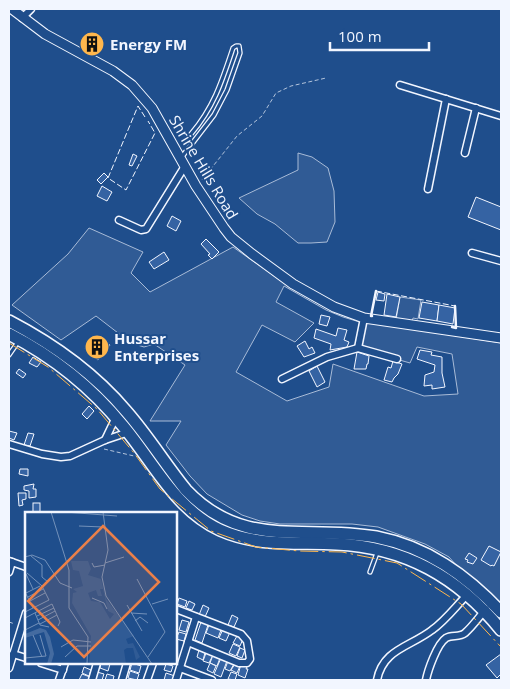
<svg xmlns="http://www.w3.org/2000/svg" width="510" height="689" font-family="'Open Sans',sans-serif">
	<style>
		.built { fill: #305b95; stroke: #a8bbd7; fill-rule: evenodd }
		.building { fill: #3563a3; stroke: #f2f6ff }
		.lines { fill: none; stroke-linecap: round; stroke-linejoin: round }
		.lane-casing { stroke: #f2f6ff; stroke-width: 5.5 }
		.street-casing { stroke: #f2f6ff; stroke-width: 9 }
		.secondary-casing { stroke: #f2f6ff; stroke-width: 11 }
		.highway-casing { stroke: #f2f6ff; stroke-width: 14 }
		.path { stroke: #b3c4dc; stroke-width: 1; stroke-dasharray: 4 2.5; stroke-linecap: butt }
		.lane { stroke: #1f4e8c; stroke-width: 3 }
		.street { stroke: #1f4e8c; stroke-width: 6 }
		.secondary { stroke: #1f4e8c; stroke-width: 9 }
		.highway { stroke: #1f4e8c; stroke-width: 11 }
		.fence { stroke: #f2f6ff; stroke-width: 1; stroke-dasharray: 6 2.5; stroke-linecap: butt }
		.wall { stroke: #f2f6ff; stroke-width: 2.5 }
		.power { stroke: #ffb74d; stroke-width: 1; stroke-dasharray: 18 4 2.5 4; stroke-linecap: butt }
		.labels { text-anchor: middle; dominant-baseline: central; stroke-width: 4; stroke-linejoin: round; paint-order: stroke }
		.poi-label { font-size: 15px; font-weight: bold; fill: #f2f6ff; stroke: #1f4e8c; text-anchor: start }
		.street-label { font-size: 15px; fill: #f2f6ff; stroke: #1f4e8c }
		.inset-road { fill: none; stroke: #7391ba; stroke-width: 1 }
		.view { fill: #ea8049; fill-opacity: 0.15; stroke: #ea8049; stroke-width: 2.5 }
		.inset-edge { fill: none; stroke: #f2f6ff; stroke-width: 2.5 }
	</style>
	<rect width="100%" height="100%" fill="#1f4e8c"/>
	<g class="built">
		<polygon points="298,153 312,157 328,168 334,191 335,222 327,242 311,243 298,243 275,224 257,214 239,198 298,170"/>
		<path d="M 89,228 L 143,252 L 131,273 L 150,292 L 233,247 L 291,288 L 326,308 L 347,317 L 368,322 L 501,343 L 501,616 L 449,557 L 425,544 L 378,527 L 352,524 L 280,524 L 260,521 L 242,515 L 207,494 L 190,476 L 166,445 L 181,421 L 150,421 L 185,365 L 154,344 L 144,347 L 131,343 L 96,316 L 61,340 L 12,305 L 68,254 ZM 284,286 L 326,310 L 343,317 L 363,323 L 358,348 L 410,363 L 417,347 L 452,354 L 458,394 L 424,396 L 333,364 L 329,387 L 287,401 L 236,372 L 262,325 L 295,342 L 314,323 L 276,302 Z"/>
		<polygon points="400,297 421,300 418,319 413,318 412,322 396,320"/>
	</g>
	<g class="building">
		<polygon points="91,38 98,45 93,50 86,43"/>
		<polygon points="133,154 137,156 132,166 129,165"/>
		<polygon points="104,173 108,177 101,184 97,180"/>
		<polygon points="102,186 112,192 107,201 97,196"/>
		<polygon points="476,197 501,207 501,230 468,217"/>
		<polygon points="172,216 181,221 176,231 167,226"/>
		<polygon points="206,239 219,252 212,259 208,255 210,254 201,244"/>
		<polygon points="164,252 169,260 154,269 149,262"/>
		<polygon points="378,292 385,294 384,301 376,300"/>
		<polygon points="387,294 400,297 396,317 384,315"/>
		<polygon points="422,302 439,305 437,321 419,318"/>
		<polygon points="439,305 455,308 453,324 437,321"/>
		<polygon points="321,315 330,317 327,326 319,324"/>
		<polygon points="338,328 347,330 344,340 349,342 347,347 330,350 331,344 314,338 316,329 336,336"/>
		<polygon points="95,336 98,338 99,336 110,345 98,360 85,349"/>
		<polygon points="305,341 309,349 312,347 315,353 304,357 297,346"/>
		<polygon points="420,350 432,352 431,355 442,357 442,373 445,387 432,389 432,385 424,386 425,375 434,372 435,365 417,359"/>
		<polygon points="357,352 369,356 368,364 367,364 366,369 354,369"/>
		<polygon points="33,357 41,362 37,367 29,363"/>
		<polygon points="393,361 402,364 398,374 394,378 392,382 384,380 388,367 391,368"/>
		<polygon points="317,366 325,382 317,387 309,371"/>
		<polygon points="19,369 26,374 23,378 16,373"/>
		<polygon points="89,406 94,411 87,419 82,414"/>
		<polygon points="9,431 17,433 14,440 9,438"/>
		<polygon points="28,433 34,434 30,446 24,445"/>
		<polygon points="20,469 28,469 28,476 19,474"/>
		<polygon points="34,484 33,489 36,489 36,497 29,498 29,491 24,490 24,486"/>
		<polygon points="18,493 26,493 26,499 22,500 23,505 19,506"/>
		<rect x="33" y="503" width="7" height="10"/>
		<polygon points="489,546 501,552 494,566 492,565 491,566 481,560"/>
		<polygon points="469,553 477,558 473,564 467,562 468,560 465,559"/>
		<polygon points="179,598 187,601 185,607 177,604"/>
		<polygon points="189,601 195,604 192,610 186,608"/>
		<polygon points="203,605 209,608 205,617 199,615"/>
		<polygon points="232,615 238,618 234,627 228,625"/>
		<polygon points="182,620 189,622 186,632 179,630"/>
		<polygon points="201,622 208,625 202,643 195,640"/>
		<polygon points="209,625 221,630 218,638 206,633"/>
		<polygon points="223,629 230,632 226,641 219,638"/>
		<polygon points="179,632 186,634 184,641 176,639"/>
		<polygon points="237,636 243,639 240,646 233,643"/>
		<polygon points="233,644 240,647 236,656 229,653"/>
		<polygon points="240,648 245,650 242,658 237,656"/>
		<polygon points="199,650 205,653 203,660 197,657"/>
		<polygon points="206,653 213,655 209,663 203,661"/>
		<polygon points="501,654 501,674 497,678 486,665"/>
		<polygon points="213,655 220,658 217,666 210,663"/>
		<polygon points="221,658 227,661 221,677 214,674"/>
		<polygon points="228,661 234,664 230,671 225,669"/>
		<polygon points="101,663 110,664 108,671 100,668"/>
		<polygon points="132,663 141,666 139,673 130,670"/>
		<polygon points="210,663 216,666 213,673 207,670"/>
		<polygon points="166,664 173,666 171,672 164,670"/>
		<polygon points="235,664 240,666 237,673 231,670"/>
		<polygon points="241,664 247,667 246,669 248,669 245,678 238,675"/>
		<polygon points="84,667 91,670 89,676 82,673"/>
		<polygon points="130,671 139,674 137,680 128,678"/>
		<polygon points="97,672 104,674 102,680 95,680"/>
		<polygon points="231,672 237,674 235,680 228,679"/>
		<polygon points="166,673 175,676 173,680 164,680"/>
		<polygon points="82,674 90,677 89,680 79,680"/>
		<polygon points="107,674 114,676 113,680 105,680"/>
	</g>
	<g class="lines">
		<defs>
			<g id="lane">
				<path d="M 181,158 L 214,115 L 227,90 L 240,53 L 239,46 L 236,46 L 233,48 C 222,81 214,107 191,134"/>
				<polyline points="9,355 18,342"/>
				<polyline points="370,572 377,553"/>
			</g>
			<g id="street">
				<polyline points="22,18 31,9"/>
				<polyline points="400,85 501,116"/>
				<polyline points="465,153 476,108"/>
				<polyline points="428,189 446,99"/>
				<polyline points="119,220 141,230 146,229 185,166"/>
				<polyline points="472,253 501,261"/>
				<polyline points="358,348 364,318"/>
				<polyline points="282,379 327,357 358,348 397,359"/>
				<polyline points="105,440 116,417"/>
				<polyline points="9,444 42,454 61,457 70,456 105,440 129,432"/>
				<polyline points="9,561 26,567"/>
				<polyline points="9,572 12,562"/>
				<polyline points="176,609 241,634 247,641 250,659 247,663 239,663 188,642"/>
				<polyline points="13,654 26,658"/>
				<polyline points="41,663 63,670"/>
				<polyline points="9,668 26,613"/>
				<polyline points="180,668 212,680"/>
				<polyline points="59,680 65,663"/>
				<polyline points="92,680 97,663"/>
				<polyline points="122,680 127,663"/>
				<polyline points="147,680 153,663"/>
				<polyline points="176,680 196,617"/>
				<path d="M 377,680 C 383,649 410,647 432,630 C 446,620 456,606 468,594"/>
				<path d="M 426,680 C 428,670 437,644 446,638 C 452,634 459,638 465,633 C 473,626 479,617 486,609"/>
			</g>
			<polyline id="secondary" points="12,9 45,34 113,71 132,85 152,108 196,186 224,228 231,237 252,254 293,284 334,307 364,318 501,338"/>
			<g id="highway">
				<path d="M 9,321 C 53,344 94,373 126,411 C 148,436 165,464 186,490 C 244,551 305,524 376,537 C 427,547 466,575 501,612"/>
				<path d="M 9,334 C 52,356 92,388 123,426 C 154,463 175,509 220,530 C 258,547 296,542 336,544 C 405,547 458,577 501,630"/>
			</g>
		</defs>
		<use href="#lane" class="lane-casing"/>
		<use href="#street" class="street-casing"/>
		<use href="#secondary" class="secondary-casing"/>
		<use href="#highway" class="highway-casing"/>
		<g class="path">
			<polyline points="202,180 237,136 262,116 276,93 291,86 326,78"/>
			<polyline points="104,449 134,456"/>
			<polyline points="9,622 15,624"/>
		</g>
		<use href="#lane" class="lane"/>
		<use href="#street" class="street"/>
		<use href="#secondary" class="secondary"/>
		<use href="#highway" class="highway"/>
		<g class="fence">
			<polyline points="145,117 138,106 108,178 126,190 155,133 148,121"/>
			<polyline points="376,291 455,306"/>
		</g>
		<g class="wall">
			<polyline points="372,316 371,316 376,291"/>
			<polyline points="452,327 456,328 455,306"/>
		</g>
		<polyline class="power" points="9,343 48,367 97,409 134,453 160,489 211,531 256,547 299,551 342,552 397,563 461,604 501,647"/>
	</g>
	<defs>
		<symbol id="building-disc" viewBox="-11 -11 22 22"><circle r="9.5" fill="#ffb74d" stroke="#1f4e8c"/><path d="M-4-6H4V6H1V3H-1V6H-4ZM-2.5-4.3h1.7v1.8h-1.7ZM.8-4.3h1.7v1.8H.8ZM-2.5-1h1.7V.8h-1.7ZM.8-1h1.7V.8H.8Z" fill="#111"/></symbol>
	</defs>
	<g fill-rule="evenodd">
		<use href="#building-disc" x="78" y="30" width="28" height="28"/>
		<use href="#building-disc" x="83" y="333" width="28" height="28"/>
	</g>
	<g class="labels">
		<g class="poi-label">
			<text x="110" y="44">Energy FM</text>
			<text x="114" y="338">Hussar<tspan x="114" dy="17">Enterprises</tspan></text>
		</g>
		<g class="street-label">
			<text transform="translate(204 167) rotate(59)">Shrine Hills Road</text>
		</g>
	</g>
	<g transform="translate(25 512)">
		<rect width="152" height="152" fill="#1f4e8c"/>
		<path d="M 46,49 L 63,49 L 66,57 L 63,63 L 76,67 L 81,87 L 109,124 L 101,127 L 103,132 L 108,131 L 115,145 L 111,148 L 108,136 L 102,136 L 99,138 L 101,152 L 64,152 L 66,124 L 47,91 L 48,81 L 52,80 L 48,77 L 58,74 L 54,59 L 48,58 ZM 75,77 L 78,77 L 83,99 L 89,102 L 85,107 L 75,90 L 66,89 L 63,81 L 71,78 L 73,84 L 77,84 Z" fill="#305b95" fill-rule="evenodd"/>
		<path d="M 15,116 L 21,118 L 25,125 L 29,142 L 26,152 L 22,152 L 25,141 L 19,120 L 0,126 L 0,122 Z" fill="#446ba0"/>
		<path class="inset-road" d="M 26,0 L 44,58 L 44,96 L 63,125 L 62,152M 40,0 L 92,4M 78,0 L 83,38 L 77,65 L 81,84 L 127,152M 54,14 L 78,15M 6,44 L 17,53 L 17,65 L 23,70M 0,45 L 7,43 L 20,48 L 35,71 L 47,76M 67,51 L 69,55 L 80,53M 80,51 L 99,45M 1,62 L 8,77M 112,67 L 140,120 L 123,145M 0,80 L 8,96M 1,81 L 15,74M 3,85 L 18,77M 67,86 L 79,91 L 82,97M 5,89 L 20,81M 127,92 L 143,87M 102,93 L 117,119M 0,100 L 24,88 L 17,74 L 2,61M 10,101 L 15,113 L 24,115M 106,101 L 122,102M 12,104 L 29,96M 0,106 L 27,92 L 35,110 L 33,114M 13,108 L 30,99M 110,109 L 115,105 L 123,111M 15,112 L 32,103M 0,118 L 14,111M 8,123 L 17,145M 36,135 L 48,128 L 66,130M 40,145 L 52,134 L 66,134M 0,146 L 21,144 L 15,123"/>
		<path class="view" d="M 78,14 L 134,70 L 59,145 L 3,89 Z"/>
		<rect width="152" height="152" class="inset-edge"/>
	</g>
	<rect width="510" height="689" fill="none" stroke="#f2f6ff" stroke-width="20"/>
	<path d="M330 42v8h99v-8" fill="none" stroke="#f2f6ff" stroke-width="2.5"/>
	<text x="338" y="42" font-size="15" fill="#f2f6ff" stroke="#1f4e8c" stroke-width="4" paint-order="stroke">100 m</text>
</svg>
